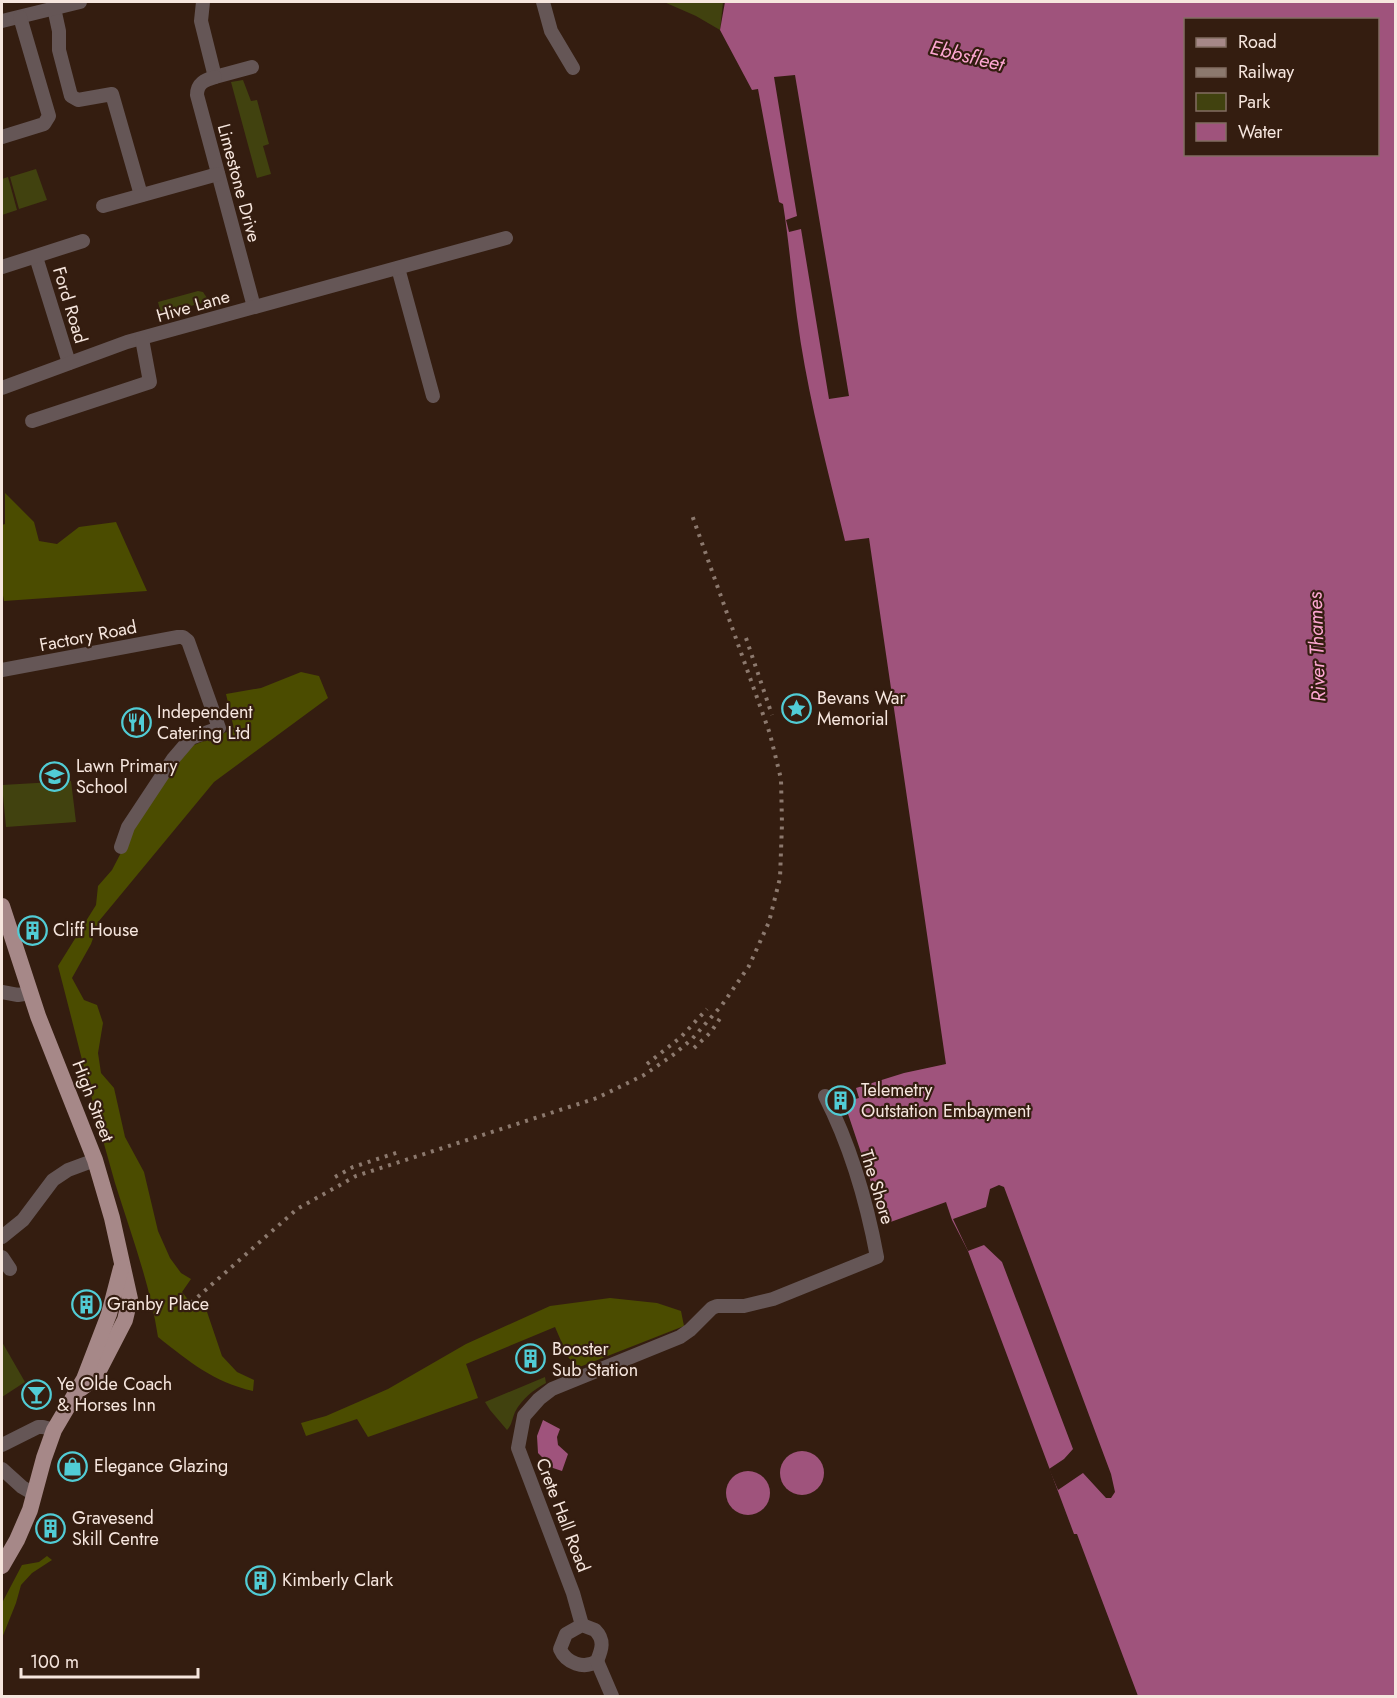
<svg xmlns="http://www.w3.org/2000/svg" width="1397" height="1698" font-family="Jost,sans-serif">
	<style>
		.green { fill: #41420f }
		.forest { fill: #4b4c00 }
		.water { fill: #9f537c; fill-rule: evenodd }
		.pier { fill: #341d10 }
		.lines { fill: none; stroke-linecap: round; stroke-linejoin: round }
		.minor { stroke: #655656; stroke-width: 14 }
		.major { stroke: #a68888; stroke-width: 16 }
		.rail { stroke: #8c796e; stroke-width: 4; stroke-dasharray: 3 6; stroke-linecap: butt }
		.labels { text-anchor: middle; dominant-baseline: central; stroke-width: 4.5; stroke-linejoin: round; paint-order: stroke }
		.street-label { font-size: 18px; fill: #f6e6de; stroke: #341d10 }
		.poi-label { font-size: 18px; fill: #f6e6de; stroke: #341d10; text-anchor: start }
		.water-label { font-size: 20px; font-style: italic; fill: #fda7d2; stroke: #341d10 }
	</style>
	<rect width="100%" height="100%" fill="#341d10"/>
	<g class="green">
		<polygon points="664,2 723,2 720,30 696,16"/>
		<polygon points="243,80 251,101 257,100 269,144 263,146 271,174 257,178 231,82"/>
		<polygon points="36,169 47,200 19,209 10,177"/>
		<polygon points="8,177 17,210 2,215 2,179"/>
		<polygon points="198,291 203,292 209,301 161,314 158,302"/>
		<polygon points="71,781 76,822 6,827 2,785"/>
		<polygon points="2,1342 25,1382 2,1397"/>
		<path d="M 545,1377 L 546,1383 C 533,1390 522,1399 515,1412 C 512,1419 512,1425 507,1430 L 490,1410 L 485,1402 Z"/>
	</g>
	<g class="forest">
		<polygon points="5,493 34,522 39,541 57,544 79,527 116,522 147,591 4,601 2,590 2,525 5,524"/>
		<path d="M 301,672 L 319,676 L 328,698 L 214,782 L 99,921 L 91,944 L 72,978 L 84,1000 L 97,1005 L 103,1023 L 98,1053 L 101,1073 L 114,1088 L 125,1137 L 144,1172 L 158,1231 L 170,1258 L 181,1273 L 191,1279 L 182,1292 L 193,1306 L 205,1306 L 222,1356 L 237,1372 L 254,1380 L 253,1391 C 213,1382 190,1362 158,1337 C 150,1284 131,1234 115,1183 C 94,1111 77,1038 58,966 L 96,905 L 98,886 L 112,870 L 138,820 L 184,755 L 194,745 L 234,729 L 226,694 L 261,688 Z"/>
		<polygon points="610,1298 657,1303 681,1311 684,1326 577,1368 568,1357 555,1327 466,1364 478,1398 368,1437 357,1419 306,1436 301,1423 326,1416 388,1389 466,1344 550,1306"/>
		<polygon points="47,1556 52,1560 32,1573 21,1585 16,1603 2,1638 2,1603 22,1565 39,1562"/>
	</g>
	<g class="water">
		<path d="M 725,2 L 1395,2 L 1395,1696 L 1138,1696 L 1077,1534 L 1074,1534 L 968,1251 L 952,1220 L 946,1202 L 885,1224 L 844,1102 L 859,1098 L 856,1088 L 904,1073 L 946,1064 L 869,538 L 845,541 C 827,467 807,393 797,317 C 792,279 789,242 783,204 L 779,202 L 758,89 L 752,90 L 720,30 ZM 1186,20 L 1378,20 L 1378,154 L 1186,154 Z"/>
		<polygon points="543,1420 560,1429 557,1437 558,1445 568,1454 562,1471 553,1468 538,1453 537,1436"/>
		<circle cx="802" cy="1473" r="22"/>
		<circle cx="748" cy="1493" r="22"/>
	</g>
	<g class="pier">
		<polygon points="795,75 849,396 829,399 801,229 789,232 786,220 797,216 774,77"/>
		<polygon points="999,1185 1004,1187 1111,1474 1115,1492 1111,1498 1106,1498 1083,1473 1058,1490 1049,1469 1064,1459 1073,1449 1002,1262 984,1245 968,1251 953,1219 986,1207 990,1189"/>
	</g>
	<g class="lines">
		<g class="minor">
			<polyline points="203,2 201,21 215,77 252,67"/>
			<polyline points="543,2 551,31 573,68"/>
			<polyline points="54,8 59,31 59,50 71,96 78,100 112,94 141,195"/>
			<polyline points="2,21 80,2"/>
			<path d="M 215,77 C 205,80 197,83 197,95 L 254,307"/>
			<polyline points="2,137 44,124 49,116 20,17"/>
			<polyline points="103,206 218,174"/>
			<polyline points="36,257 69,363"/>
			<polyline points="2,267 83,241"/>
			<polyline points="398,268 433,396"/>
			<polyline points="2,388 127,342 506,238"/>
			<polyline points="32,421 150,382 142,339"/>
			<polyline points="2,670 178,637 183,637 188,641 219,728 191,738 173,759 128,827 121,847"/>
			<polyline points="2,992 18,995 30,993"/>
			<polyline points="2,1237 23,1220 53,1180 68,1170 95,1160"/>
			<polyline points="2,1257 10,1269"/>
			<polyline points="2,1445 38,1427 43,1427 54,1430"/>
			<polyline points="2,1469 22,1487 34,1494"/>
			<path d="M 582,1625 L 573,1593 L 518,1448 L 524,1416 L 539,1399 L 552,1389 L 680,1337 L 690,1330 L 712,1308 L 717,1306 L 744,1306 L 773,1299 L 877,1257 C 867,1203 850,1145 825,1096"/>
			<path d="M 582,1625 L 595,1630 C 605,1640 602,1649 597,1661 C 584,1670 566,1663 560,1649 L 566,1634 Z"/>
			<polyline points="597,1661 612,1696"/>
		</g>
		<g class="major">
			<polyline points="2,906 38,1016 95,1160 112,1218 130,1299 125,1320 95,1378 75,1393"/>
			<polyline points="2,1566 17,1540 30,1510 44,1458 54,1430 84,1379 109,1314 121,1268"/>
		</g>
		<g class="rail">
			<polyline points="746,638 772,715"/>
			<polyline points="694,1048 711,1032 723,1014"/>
			<polyline points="647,1064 681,1037 707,1009"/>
			<polyline points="335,1177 353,1167 399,1152"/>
			<polyline points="191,1303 297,1209 356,1176 597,1098 644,1075 673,1055 692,1039 722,1005 749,966 769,922 780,878 782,824 781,779 770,734 692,515"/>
		</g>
	</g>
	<defs>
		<symbol id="sight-ring" viewBox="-11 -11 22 22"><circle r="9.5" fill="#341d10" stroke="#51ccd5" stroke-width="1.5"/><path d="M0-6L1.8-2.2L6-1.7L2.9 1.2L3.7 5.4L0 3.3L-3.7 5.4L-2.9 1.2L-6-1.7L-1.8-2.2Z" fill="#51ccd5"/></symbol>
		<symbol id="restaurant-ring" viewBox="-11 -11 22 22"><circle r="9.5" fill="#341d10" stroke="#51ccd5" stroke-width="1.5"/><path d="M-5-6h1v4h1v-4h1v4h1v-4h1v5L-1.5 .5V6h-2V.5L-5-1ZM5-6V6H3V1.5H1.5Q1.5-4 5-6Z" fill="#51ccd5"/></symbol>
		<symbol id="school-ring" viewBox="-11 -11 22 22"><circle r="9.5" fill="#341d10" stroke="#51ccd5" stroke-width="1.5"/><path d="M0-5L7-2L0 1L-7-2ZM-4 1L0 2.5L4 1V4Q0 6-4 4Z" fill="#51ccd5"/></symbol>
		<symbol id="building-ring" viewBox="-11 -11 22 22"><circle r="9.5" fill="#341d10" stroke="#51ccd5" stroke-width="1.5"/><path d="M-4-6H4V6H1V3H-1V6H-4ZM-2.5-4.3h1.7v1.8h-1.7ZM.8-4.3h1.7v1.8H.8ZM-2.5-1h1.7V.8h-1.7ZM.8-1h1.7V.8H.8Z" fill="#51ccd5"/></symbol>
		<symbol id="bar-ring" viewBox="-11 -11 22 22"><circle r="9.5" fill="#341d10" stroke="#51ccd5" stroke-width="1.5"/><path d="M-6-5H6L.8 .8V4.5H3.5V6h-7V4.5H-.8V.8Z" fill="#51ccd5"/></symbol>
		<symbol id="shop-ring" viewBox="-11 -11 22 22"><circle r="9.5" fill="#341d10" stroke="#51ccd5" stroke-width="1.5"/><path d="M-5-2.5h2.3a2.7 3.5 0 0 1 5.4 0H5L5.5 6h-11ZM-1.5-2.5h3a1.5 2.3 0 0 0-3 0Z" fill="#51ccd5"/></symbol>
	</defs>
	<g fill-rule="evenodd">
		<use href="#sight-ring" x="780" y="692" width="33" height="33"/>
		<use href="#restaurant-ring" x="120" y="706" width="33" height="33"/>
		<use href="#school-ring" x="38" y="760" width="33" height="33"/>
		<use href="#building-ring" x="16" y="914" width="33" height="33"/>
		<use href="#building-ring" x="824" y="1084" width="33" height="33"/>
		<use href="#building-ring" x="70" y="1288" width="33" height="33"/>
		<use href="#building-ring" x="514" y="1342" width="33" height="33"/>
		<use href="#bar-ring" x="20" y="1378" width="33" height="33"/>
		<use href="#shop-ring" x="56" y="1450" width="33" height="33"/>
		<use href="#building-ring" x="34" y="1512" width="33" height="33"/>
		<use href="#building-ring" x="244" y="1564" width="33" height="33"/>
	</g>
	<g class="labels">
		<g class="street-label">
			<text transform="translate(239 183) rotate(75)">Limestone Drive</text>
			<text transform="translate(70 305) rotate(73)">Ford Road</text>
			<text transform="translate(193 306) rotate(-16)">Hive Lane</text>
			<text transform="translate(88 636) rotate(-11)">Factory Road</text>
			<text transform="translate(93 1101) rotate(69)">High Street</text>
			<text transform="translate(877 1187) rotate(73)">The Shore</text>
			<text transform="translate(563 1515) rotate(69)">Crete Hall Road</text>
		</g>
		<g class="poi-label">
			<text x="817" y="698">Bevans War<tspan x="817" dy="21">Memorial</tspan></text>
			<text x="157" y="712">Independent<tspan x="157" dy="21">Catering Ltd</tspan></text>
			<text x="76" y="766">Lawn Primary<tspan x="76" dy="21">School</tspan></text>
			<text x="53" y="930">Cliff House</text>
			<text x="861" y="1090">Telemetry<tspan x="861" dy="21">Outstation Embayment</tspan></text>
			<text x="107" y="1304">Granby Place</text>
			<text x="552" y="1349">Booster<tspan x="552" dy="21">Sub Station</tspan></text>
			<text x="57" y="1384">Ye Olde Coach<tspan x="57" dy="21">&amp; Horses Inn</tspan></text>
			<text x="94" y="1466">Elegance Glazing</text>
			<text x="72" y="1518">Gravesend<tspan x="72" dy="21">Skill Centre</tspan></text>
			<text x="282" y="1580">Kimberly Clark</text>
		</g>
		<g class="water-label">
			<text transform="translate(967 56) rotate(14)">Ebbsfleet</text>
			<text transform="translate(1317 647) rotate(-92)">River Thames</text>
		</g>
	</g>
	<rect width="1397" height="1698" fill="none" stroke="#f6e6de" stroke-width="6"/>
	<rect x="1184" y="18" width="195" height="138" fill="#341d10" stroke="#826d62" stroke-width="1.5"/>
	<rect x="1196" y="38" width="30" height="9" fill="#a68888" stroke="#826d62" stroke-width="1.5"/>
	<text x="1238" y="48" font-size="18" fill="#f6e6de">Road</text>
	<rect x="1196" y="68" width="30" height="9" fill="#8c796e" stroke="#826d62" stroke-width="1.5"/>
	<text x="1238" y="78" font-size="18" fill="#f6e6de">Railway</text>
	<rect x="1196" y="93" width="30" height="18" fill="#41420f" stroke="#826d62" stroke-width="1.5"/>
	<text x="1238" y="108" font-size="18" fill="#f6e6de">Park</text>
	<rect x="1196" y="123" width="30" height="18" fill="#9f537c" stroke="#826d62" stroke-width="1.5"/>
	<text x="1238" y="138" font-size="18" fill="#f6e6de">Water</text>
	<path d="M21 1668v9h177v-9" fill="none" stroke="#f6e6de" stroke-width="3"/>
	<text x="30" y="1668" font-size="18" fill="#f6e6de" stroke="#341d10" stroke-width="4.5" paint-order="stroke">100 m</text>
</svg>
